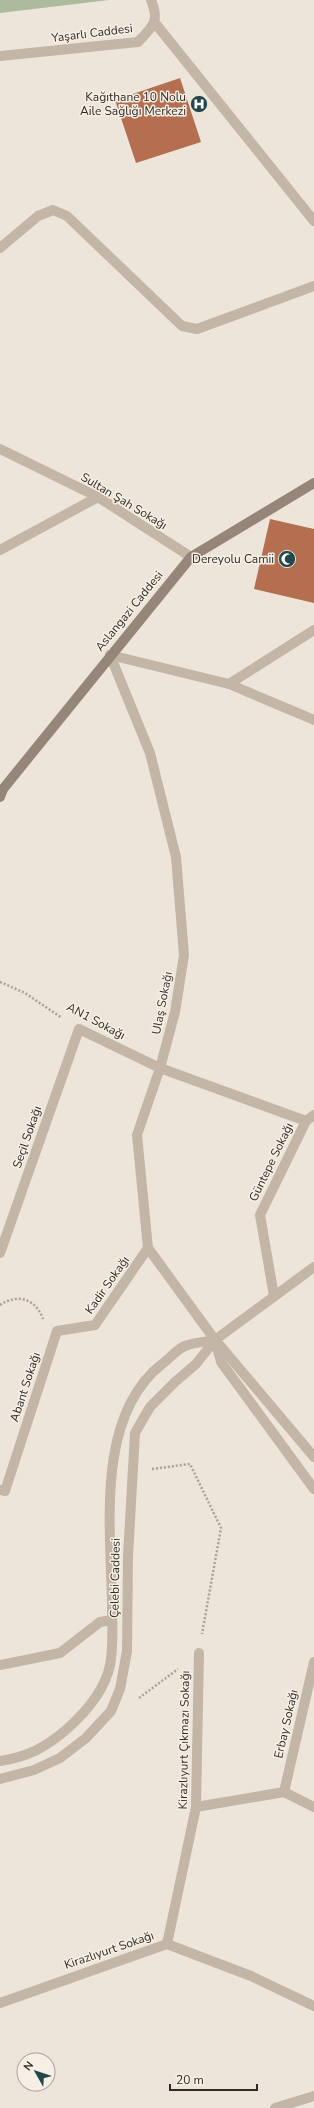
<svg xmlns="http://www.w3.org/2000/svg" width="314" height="2108" font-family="'Nunito Sans',sans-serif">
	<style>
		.green { fill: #aeba9c }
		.building { fill: #b46f50 }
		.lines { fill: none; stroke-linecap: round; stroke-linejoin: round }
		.path { stroke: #afa092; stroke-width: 2.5; stroke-dasharray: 2 2; stroke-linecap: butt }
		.minor { stroke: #c3b6a7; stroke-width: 10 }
		.tertiary { stroke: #c3b6a7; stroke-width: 10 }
		.secondary { stroke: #968679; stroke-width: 10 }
		.labels { text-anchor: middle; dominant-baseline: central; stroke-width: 3; stroke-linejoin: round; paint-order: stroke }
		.street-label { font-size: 12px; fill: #312b27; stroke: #f6efe5 }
		.poi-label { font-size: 12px; fill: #312b27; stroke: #f6efe5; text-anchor: end }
	</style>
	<rect width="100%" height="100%" fill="#ede5da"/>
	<polygon class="green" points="0,0 109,0 0,13"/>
	<g class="building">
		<polygon points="180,78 201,142 136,163 115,100"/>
		<polygon points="270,519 314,529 314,603 254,589"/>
	</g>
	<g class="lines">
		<g class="path">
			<polyline points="0,982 25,993 62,1018"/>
			<path d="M 0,1305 C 18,1293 36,1299 43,1319"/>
			<polyline points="152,1469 190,1464 221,1528 202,1634"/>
			<polyline points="139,1698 178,1669"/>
		</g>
		<g class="minor">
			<polyline points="155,23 314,221"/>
			<polyline points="0,248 38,216 53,210 67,216 182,326 197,329 314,286"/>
			<polyline points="0,449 98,497 191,557"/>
			<polyline points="0,550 98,497"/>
			<polyline points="110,655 150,753 176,857 184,955 175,1012 160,1068 137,1135 148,1248 215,1340 314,1267"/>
			<polyline points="110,655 229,684 314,720"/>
			<polyline points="229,684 314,630"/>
			<polyline points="0,1253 79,1029 160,1068 306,1121"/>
			<polyline points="274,1296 260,1215 306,1121 314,1115"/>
			<polyline points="0,1490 5,1491 57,1331 95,1325 148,1248"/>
			<polyline points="0,1665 60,1653 100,1622 112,1620"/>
			<polyline points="284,1792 314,1662"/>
			<polyline points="196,1807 284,1792 314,1807"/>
			<polyline points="167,1944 196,1807 199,1653"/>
			<polyline points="0,2003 167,1944 251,1976 314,2006"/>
			<polyline points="275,2108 314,2096"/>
		</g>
		<g class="tertiary">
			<path d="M 0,56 L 138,42 C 153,26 160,22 151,0"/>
			<polyline points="215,1340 221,1362 314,1489"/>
			<polyline points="217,1342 314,1457"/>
			<path d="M 0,1761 C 28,1757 46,1747 67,1729 C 86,1712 105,1690 110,1665 C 114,1645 112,1624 112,1604 C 111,1528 95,1417 162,1364 C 169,1359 177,1349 185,1346 C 195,1342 206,1342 215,1340"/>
			<polyline points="0,1779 34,1770 60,1758 86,1738 111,1711 120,1689 127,1651 128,1556 135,1433 150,1407 175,1382 196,1364 215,1340"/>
		</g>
		<polyline class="secondary" points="0,797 3,789 191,557 314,483"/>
	</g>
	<defs>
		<symbol id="hospital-disc" viewBox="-11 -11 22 22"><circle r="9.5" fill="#22474c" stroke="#f6efe5"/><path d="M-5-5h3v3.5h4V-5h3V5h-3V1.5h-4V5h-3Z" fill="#fff"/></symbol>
		<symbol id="mosque-disc" viewBox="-11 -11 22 22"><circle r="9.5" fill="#22474c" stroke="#f6efe5"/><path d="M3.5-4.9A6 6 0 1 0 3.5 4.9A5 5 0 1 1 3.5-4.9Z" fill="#fff"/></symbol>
	</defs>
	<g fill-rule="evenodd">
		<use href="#hospital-disc" x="189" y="94" width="20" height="20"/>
		<use href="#mosque-disc" x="277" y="549" width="20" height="20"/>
	</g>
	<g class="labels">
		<g class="street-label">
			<text transform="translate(92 33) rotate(-7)">Yaşarlı Caddesi</text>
			<text transform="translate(124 501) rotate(31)">Sultan Şah Sokağı</text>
			<text transform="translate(129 611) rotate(-51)">Aslangazi Caddesi</text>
			<text transform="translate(162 1003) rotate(-79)">Ulaş Sokağı</text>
			<text transform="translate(96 1021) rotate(28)">AN1 Sokağı</text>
			<text transform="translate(27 1137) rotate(-71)">Seçil Sokağı</text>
			<text transform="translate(271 1162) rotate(-64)">Güntepe Sokağı</text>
			<text transform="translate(107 1285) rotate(-55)">Kadir Sokağı</text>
			<text transform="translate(25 1387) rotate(-72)">Abant Sokağı</text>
			<text transform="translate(115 1578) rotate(-89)">Çelebi Caddesi</text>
			<text transform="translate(286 1724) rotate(-77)">Erbay Sokağı</text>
			<text transform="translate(184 1740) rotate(-89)">Kirazlıyurt Çıkmazı Sokağı</text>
			<text transform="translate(109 1950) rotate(-19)">Kirazlıyurt Sokağı</text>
		</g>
		<g class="poi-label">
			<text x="186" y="97">Kağıthane 10 Nolu<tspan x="186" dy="14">Aile Sağlığı Merkezi</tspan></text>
			<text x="274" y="559">Dereyolu Camii</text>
		</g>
	</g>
	<g transform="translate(36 2072) rotate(309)"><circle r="19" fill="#f6efe5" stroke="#a7a199"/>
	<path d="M0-3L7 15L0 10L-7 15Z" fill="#22474c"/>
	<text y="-6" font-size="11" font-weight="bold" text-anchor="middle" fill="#312b27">N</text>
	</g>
	<path d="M170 2084v6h87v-6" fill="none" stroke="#312b27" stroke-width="2"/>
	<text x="176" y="2084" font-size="12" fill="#312b27" stroke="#f6efe5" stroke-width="3" paint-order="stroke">20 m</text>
</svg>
